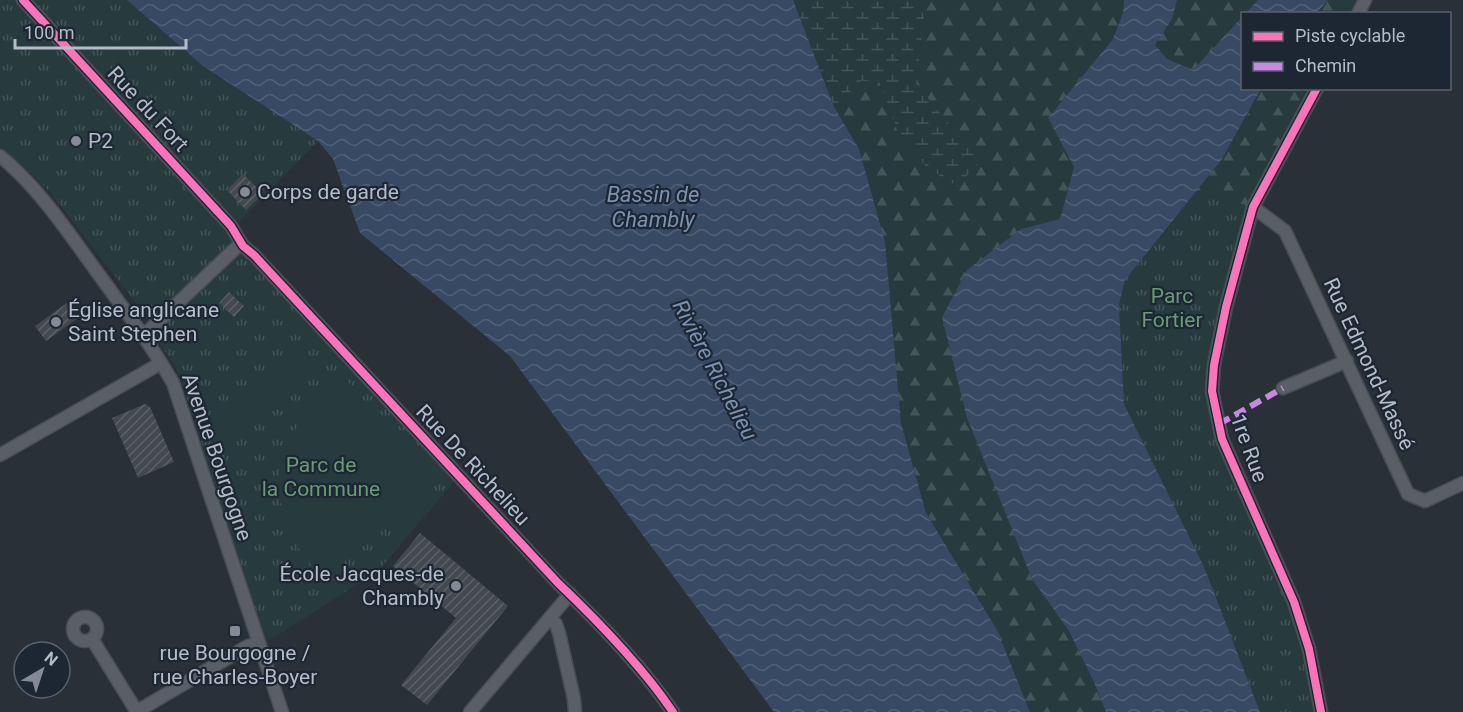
<svg xmlns="http://www.w3.org/2000/svg" width="1463" height="712" font-family="Roboto,sans-serif">
	<style>
		.forest { fill: url(#forest-firs) }
		.wetland { fill: url(#wetland-marsh) }
		.park { fill: url(#park-tufts) }
		.pitch { fill: #273a3e }
		.water { fill: url(#water-waves) }
		.building { fill: url(#building-hatch) }
		.lines { fill: none; stroke-linecap: round; stroke-linejoin: round }
		.minor-casing { stroke: #484c53; stroke-width: 15 }
		.minor { stroke: #5a5e66; stroke-width: 12 }
		.quiet { stroke: #c787e3; stroke-width: 6; stroke-dasharray: 12 6; stroke-linecap: butt }
		.cycleway-casing { stroke: #1d2633; stroke-width: 11 }
		.cycleway { stroke: #fb73b8; stroke-width: 8 }
		.poi-dot { fill: #848b96; stroke: #1d2633; stroke-width: 2 }
		.labels { text-anchor: middle; dominant-baseline: central; stroke-width: 4.5; stroke-linejoin: round; paint-order: stroke }
		.street-label { font-size: 21px; fill: #b4bcc9; stroke: #1d2633 }
		.poi-label { font-size: 21px; fill: #b4bcc9; stroke: #1d2633; text-anchor: start }
		.park-label { font-size: 21px; fill: #6b9a76; stroke: #1d2633 }
		.water-label { font-size: 22px; font-style: italic; fill: #7c92b1; stroke: #1d2633 }
	</style>
	<defs>
		<pattern id="forest-firs" width="22" height="20" patternUnits="userSpaceOnUse" patternTransform="scale(1.5)"><rect width="22" height="20" fill="#273a3e"/><path d="M5 1l3.5 6h-7zM16 11l3.5 6h-7z" fill="#445559"/></pattern>
		<pattern id="wetland-marsh" width="20" height="14" patternUnits="userSpaceOnUse" patternTransform="scale(1.5)"><rect width="20" height="14" fill="#273a3e"/><path d="M1 5h8M5 5V1M11 12h8M15 12V8" fill="none" stroke="#445559"/></pattern>
		<pattern id="park-tufts" width="24" height="20" patternUnits="userSpaceOnUse" patternTransform="scale(1.5)"><rect width="24" height="20" fill="#273a3e"/><path d="M3 7l-1-3M5 7V3M7 7l1-3M15 17l-1-3M17 17v-4M19 17l1-3" fill="none" stroke="#445559"/></pattern>
		<pattern id="water-waves" width="16" height="10" patternUnits="userSpaceOnUse" patternTransform="scale(1.5)"><rect width="16" height="10" fill="#384963"/><path d="M0 5q4-4 8 0t8 0" fill="none" stroke="#526178"/></pattern>
		<pattern id="building-hatch" width="6" height="6" patternUnits="userSpaceOnUse" patternTransform="scale(1.5)"><rect width="6" height="6" fill="#444950"/><path d="M-1 1l2-2M0 6l6-6M5 7l2-2" fill="none" stroke="#5d6168"/></pattern>
	</defs>
	<rect width="100%" height="100%" fill="#2a3038"/>
	<g class="forest">
		<polygon points="918,0 1124,0 1123,13 1113,39 1048,118 1074,167 1060,219 1021,229 967,418 1032,579 1069,631 1093,680 1106,712 1030,712 997,630 926,513 901,423 884,242 834,107 861,80 879,81 897,130 927,168 979,162 916,84 924,16"/>
		<polygon points="1177,0 1258,0 1246,13 1242,14 1242,17 1194,70 1167,59 1155,45 1172,19"/>
		<polygon points="1328,0 1362,0 1355,13 1317,14"/>
		<polygon points="1262,89 1315,89 1244,223 1125,280 1222,159"/>
	</g>
	<polygon class="wetland" points="793,0 918,0 924,16 916,84 980,162 957,186 927,168 897,130 879,81 861,81 834,107"/>
	<g class="park">
		<polygon points="0,0 127,0 203,66 318,141 238,223 241,236 150,321 50,192 30,172 0,147"/>
		<polygon points="1197,191 1253,207 1214,365 1219,424 1294,602 1321,712 1260,712 1205,569 1124,404 1119,305 1125,280"/>
		<polygon points="238,246 459,476 378,571 273,638 266,640 182,383 175,366 150,329"/>
	</g>
	<g class="pitch">
		<polygon points="291,349 308,366 232,443 215,426"/>
		<path d="M 345,378 L 398,443 L 405,438 L 434,473 L 431,501 L 396,529 L 390,523 L 323,578 C 316,570 308,562 302,553 C 257,489 284,419 345,378 Z"/>
	</g>
	<g class="water">
		<polygon points="127,0 793,0 834,107 859,149 885,242 901,423 926,513 997,630 1030,712 774,712 510,356 360,233 333,159 318,141 203,66"/>
		<polygon points="1124,0 1177,0 1172,19 1155,45 1167,59 1193,70 1242,17 1242,88 1261,89 1222,159 1125,280 1119,305 1124,404 1205,569 1260,712 1106,712 1093,680 1069,631 1032,579 967,418 942,317 967,270 1021,229 1060,219 1074,167 1048,118 1113,39 1123,13"/>
		<polygon points="1258,0 1328,0 1317,13 1246,13"/>
	</g>
	<g class="building">
		<polygon points="243,174 263,194 246,210 227,190"/>
		<polygon points="229,292 244,306 234,317 219,303"/>
		<polygon points="67,303 78,318 46,341 35,326"/>
		<polygon points="145,404 150,407 174,462 138,478 112,418"/>
		<polygon points="420,533 508,606 427,705 401,685 456,618 393,566"/>
	</g>
	<g class="lines">
		<defs>
			<g id="minor">
				<path d="M 23,0 L 231,226 L 243,246 L 254,255 L 558,583 C 599,622 641,665 673,712"/>
				<polyline points="1358,14 1365,0"/>
				<polyline points="1317,88 1253,207 1226,307 1214,365 1212,391 1222,439 1294,602 1309,649 1321,712"/>
				<path d="M 0,156 C 40,189 67,231 97,272 C 123,308 151,344 173,383 L 282,712"/>
				<polyline points="1253,207 1285,231 1408,494 1425,501 1463,483"/>
				<polyline points="143,336 238,246 243,246"/>
				<polyline points="1283,388 1347,361"/>
				<polyline points="0,455 161,363"/>
				<circle cx="85" cy="629" r="12"/>
				<polyline points="550,618 556,624 559,633 574,699 575,712"/>
				<polyline points="92,639 137,712"/>
				<polyline points="136,712 248,646 259,643"/>
				<polyline points="470,712 570,594"/>
			</g>
		</defs>
		<use href="#minor" class="minor-casing"/>
		<use href="#minor" class="minor"/>
		<polyline class="quiet" points="1219,424 1283,388"/>
		<defs>
			<g id="cycleway">
				<path d="M 23,0 L 231,226 L 243,246 L 254,255 L 558,583 C 599,622 641,665 673,712"/>
				<polyline points="1317,88 1253,207 1226,307 1214,365 1212,391 1222,439 1294,602 1309,649 1321,712"/>
			</g>
		</defs>
		<use href="#cycleway" class="cycleway-casing"/>
		<use href="#cycleway" class="cycleway"/>
	</g>
	<g class="poi-dot">
		<circle cx="76" cy="141" r="6"/>
		<circle cx="245" cy="192" r="6"/>
		<circle cx="56" cy="322" r="6"/>
		<circle cx="456" cy="586" r="6"/>
		<rect x="229" y="625" width="12" height="12" rx="3"/>
	</g>
	<g class="labels">
		<g class="street-label">
			<text transform="translate(148 109) rotate(47)">Rue du Fort</text>
			<text transform="translate(1369 364) rotate(65)">Rue Edmond-Massé</text>
			<text transform="translate(1249 448) rotate(70)">1re Rue</text>
			<text transform="translate(217 457) rotate(71)">Avenue Bourgogne</text>
			<text transform="translate(473 465) rotate(47)">Rue De Richelieu</text>
		</g>
		<g class="poi-label">
			<text x="88" y="141">P2</text>
			<text x="257" y="192">Corps de garde</text>
			<text x="68" y="310">Église anglicane<tspan x="68" dy="24">Saint Stephen</tspan></text>
			<text x="444" y="574" text-anchor="end">École Jacques-de<tspan x="444" dy="24">Chambly</tspan></text>
			<text x="235" y="653" text-anchor="middle">rue Bourgogne /<tspan x="235" dy="24">rue Charles-Boyer</tspan></text>
		</g>
		<g class="park-label">
			<text x="1172" y="296">Parc<tspan x="1172" dy="24">Fortier</tspan></text>
			<text x="321" y="465">Parc de<tspan x="321" dy="24">la Commune</tspan></text>
		</g>
		<g class="water-label">
			<text x="653" y="194">Bassin de<tspan x="653" dy="25">Chambly</tspan></text>
			<text transform="translate(715 370) rotate(62)">Rivière Richelieu</text>
		</g>
	</g>
	<rect x="1241" y="12" width="210" height="78" fill="#1d2633" stroke="#59626f" stroke-width="1.5"/>
	<rect x="1253" y="32" width="30" height="9" fill="#fb73b8" stroke="#59626f" stroke-width="1.5"/>
	<text x="1295" y="42" font-size="18" fill="#b4bcc9">Piste cyclable</text>
	<rect x="1253" y="62" width="30" height="9" fill="#c787e3" stroke="#59626f" stroke-width="1.5"/>
	<text x="1295" y="72" font-size="18" fill="#b4bcc9">Chemin</text>
	<g transform="translate(42 670) rotate(39)"><circle r="28" fill="#1d2633" stroke="#59626f" stroke-width="1.5"/>
	<path d="M0-4.5L10 22L0 15L-10 22Z" fill="#848b96"/>
	<text y="-9" font-size="16" font-weight="bold" text-anchor="middle" fill="#b4bcc9">N</text>
	</g>
	<path d="M15 39v9h171v-9" fill="none" stroke="#b4bcc9" stroke-width="3"/>
	<text x="24" y="39" font-size="18" fill="#b4bcc9" stroke="#1d2633" stroke-width="4.5" paint-order="stroke">100 m</text>
</svg>
